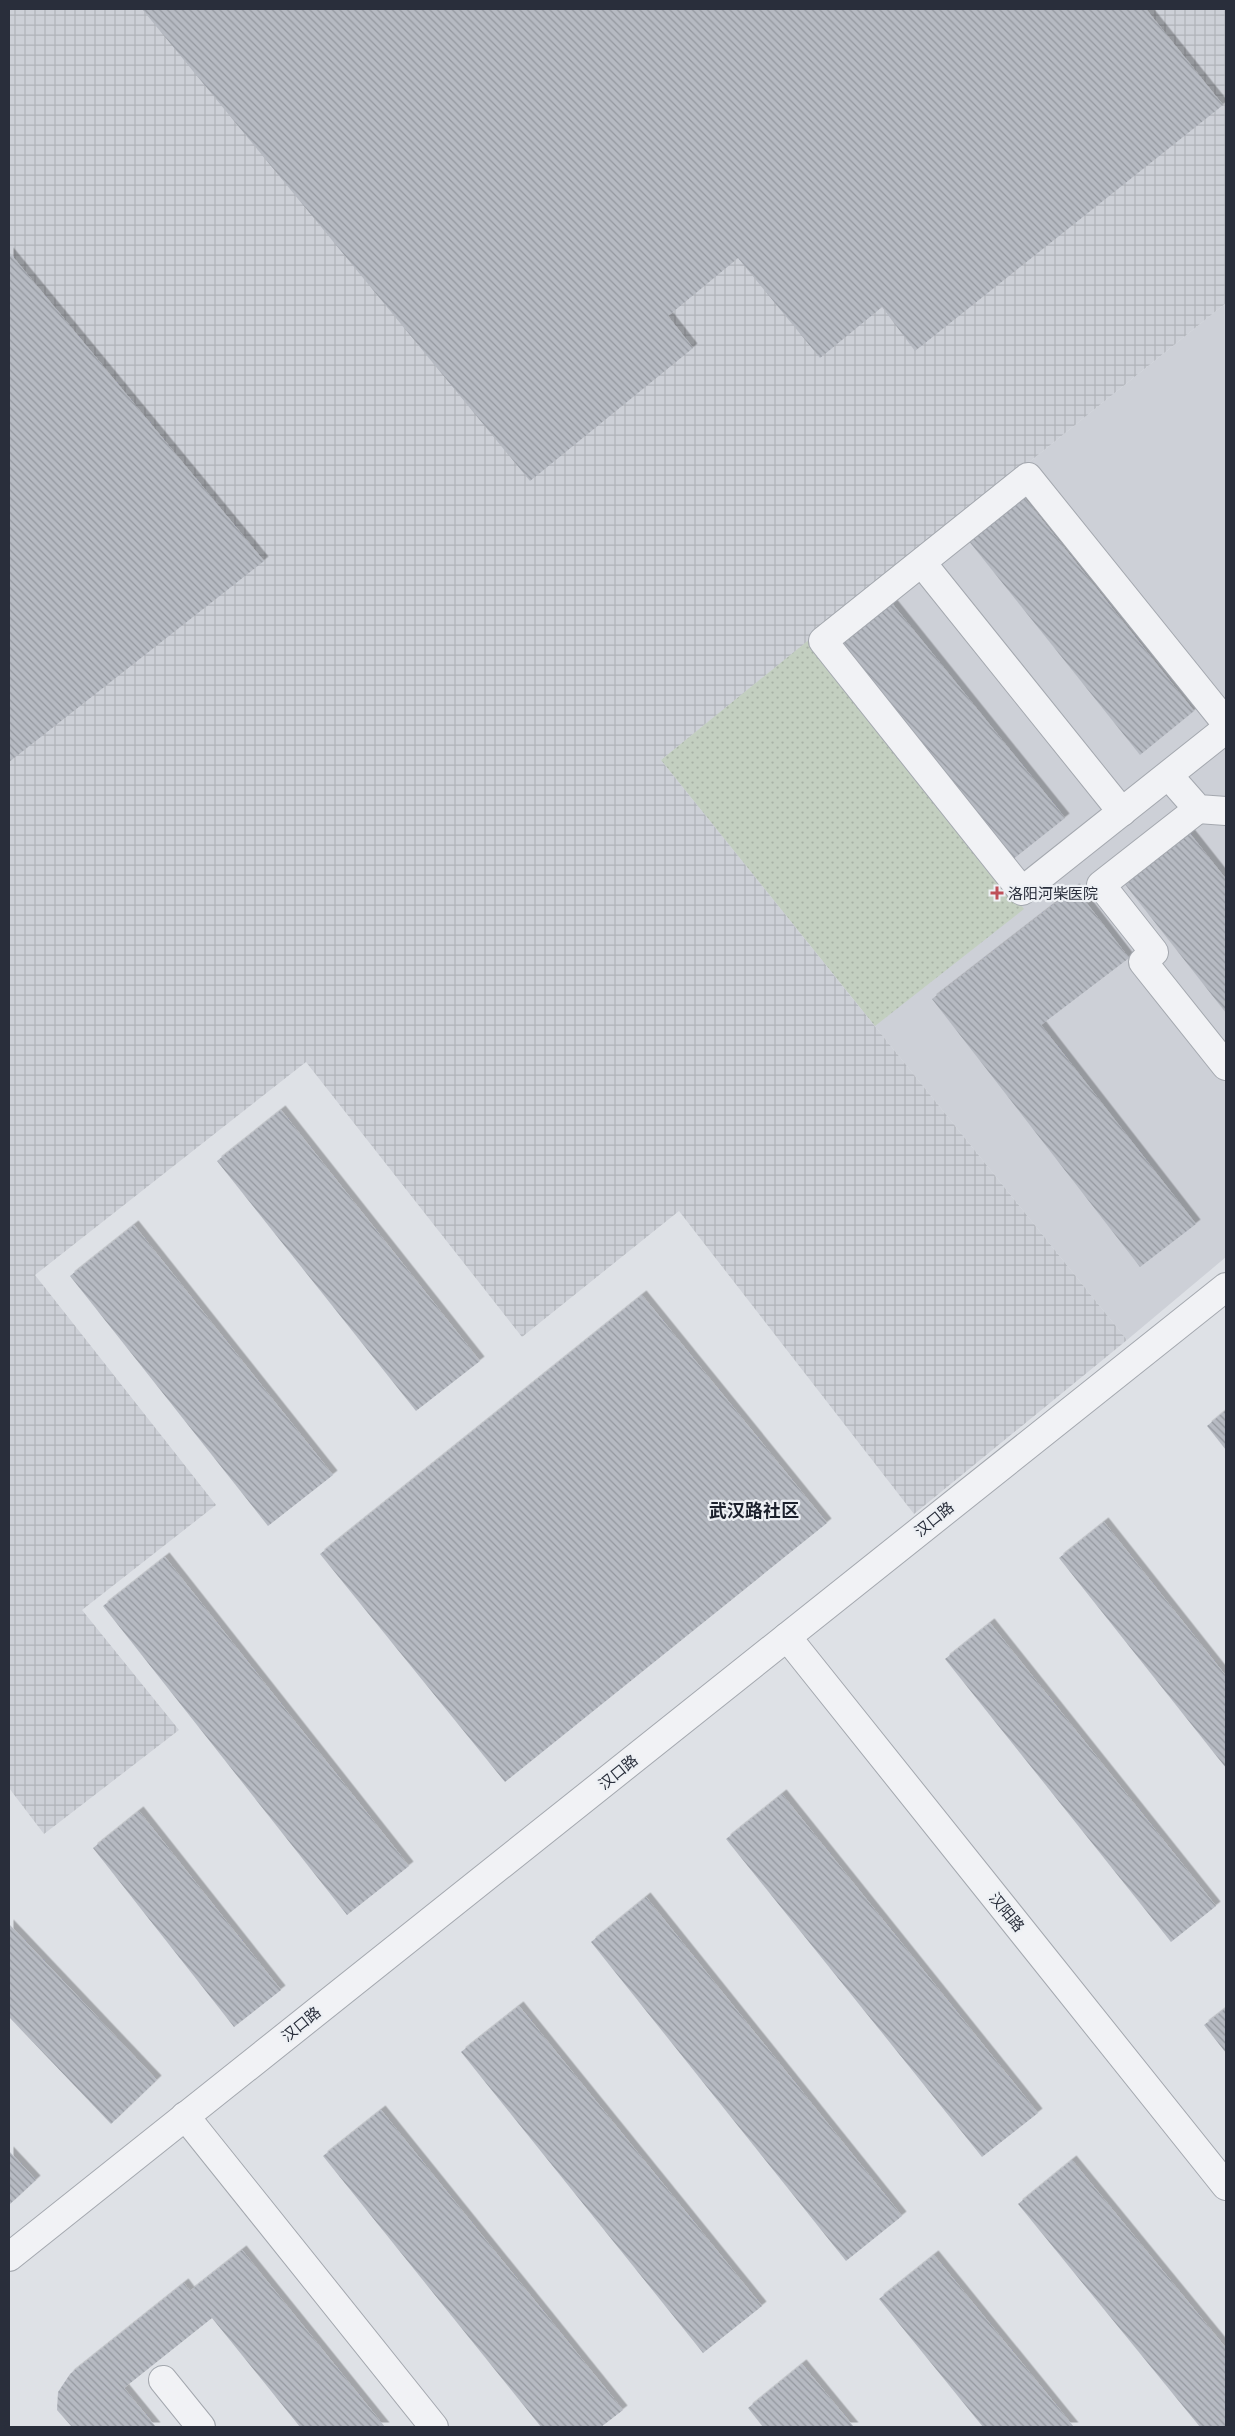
<svg xmlns="http://www.w3.org/2000/svg" width="1235" height="2436" font-family="Montserrat,'Noto Sans SC',sans-serif">
	<style>
		.built { fill: #cdd0d7 }
		.industrial { fill: url(#industrial-grid) }
		.grass { fill: url(#grass-dots) }
		.building { fill: url(#building-back-hatch); filter: url(#shadow) }
		.lines { fill: none; stroke-linecap: round; stroke-linejoin: round }
		.minor-casing { stroke: #a4a8af; stroke-width: 30 }
		.minor { stroke: #f1f2f5; stroke-width: 28 }
		.poi-dot { fill: #be5059; stroke: #edf0f4; stroke-width: 2 }
		.labels { text-anchor: middle; dominant-baseline: central; stroke-width: 4.5; stroke-linejoin: round; paint-order: stroke }
		.poi-label { font-size: 15px; fill: #292e3b; stroke: #edf0f4; text-anchor: start }
		.street-label { font-size: 15px; fill: #292e3b; stroke: #edf0f4 }
		.quarter-label { font-size: 18px; font-weight: bold; fill: #1b202c; stroke: #edf0f4 }
	</style>
	<defs>
		<pattern id="industrial-grid" width="8" height="8" patternUnits="userSpaceOnUse" patternTransform="scale(1.25)"><rect width="8" height="8" fill="#cdd0d7"/><path d="M0 4h8M4 0v8" fill="none" stroke="#b0b3b9"/></pattern>
		<pattern id="grass-dots" width="8" height="8" patternUnits="userSpaceOnUse" patternTransform="scale(1.25)"><rect width="8" height="8" fill="#c3cfc0"/><path d="M2 2h.1M6 6h.1" fill="none" stroke="#a8b2a6" stroke-width="1.8" stroke-linecap="round"/></pattern>
		<pattern id="building-back-hatch" width="6" height="6" patternUnits="userSpaceOnUse" patternTransform="scale(1.25)"><rect width="6" height="6" fill="#b6bac2"/><path d="M-1 5l2 2M0 0l6 6M5-1l2 2" fill="none" stroke="#94989f"/></pattern>
		<filter id="shadow"><feDropShadow dx="4.5" dy="-4.5" stdDeviation="0" flood-color="#0004"/></filter>
	</defs>
	<rect width="100%" height="100%" fill="#dee1e6"/>
	<polygon class="built" points="1226,303 1226,1257 1127,1340 661,760"/>
	<polygon class="industrial" points="9,9 1226,9 1226,303 661,760 1127,1340 914,1514 679,1211 522,1337 306,1062 35,1275 216,1505 82,1610 179,1730 44,1834 9,1788"/>
	<polygon class="grass" points="810,639 1024,909 875,1026 661,760"/>
	<g class="building">
		<polygon points="142,9 1146,9 1223,105 915,351 882,307 820,358 738,258 668,316 693,348 530,481"/>
		<polygon points="9,252 264,561 9,762"/>
		<polygon points="1023,496 1194,711 1140,755 968,540"/>
		<polygon points="891,602 1065,818 1012,860 838,644"/>
		<polygon points="1184,826 1226,879 1226,1013 1120,878"/>
		<polygon points="1075,888 1129,958 1041,1025 1196,1224 1140,1267 932,999"/>
		<polygon points="281,1110 480,1361 416,1411 217,1161"/>
		<polygon points="134,1225 333,1475 268,1526 70,1276"/>
		<polygon points="642,1295 827,1523 505,1782 320,1554"/>
		<polygon points="1226,1410 1226,1450 1207,1426"/>
		<polygon points="1104,1522 1226,1676 1226,1768 1059,1558"/>
		<polygon points="165,1557 409,1866 347,1915 103,1606"/>
		<polygon points="990,1623 1216,1906 1171,1942 945,1659"/>
		<polygon points="782,1794 1038,2113 982,2157 726,1839"/>
		<polygon points="139,1811 281,1990 234,2027 93,1848"/>
		<polygon points="646,1897 902,2216 846,2261 591,1942"/>
		<polygon points="9,1924 157,2080 111,2124 9,2017"/>
		<polygon points="519,2006 762,2306 703,2353 461,2052"/>
		<polygon points="1226,2008 1226,2053 1204,2025"/>
		<polygon points="381,2110 623,2410 601,2427 541,2427 323,2156"/>
		<polygon points="9,2151 36,2180 9,2205"/>
		<polygon points="1072,2160 1226,2348 1226,2427 1200,2427 1018,2204"/>
		<polygon points="242,2250 385,2427 300,2427 212,2318 124,2388 156,2427 72,2427 57,2410 58,2392 70,2374 184,2283 190,2291"/>
		<polygon points="934,2255 1074,2427 983,2427 879,2299"/>
		<polygon points="802,2364 854,2427 763,2427 748,2408"/>
	</g>
	<g class="lines">
		<defs>
			<g id="minor">
				<polyline points="922,563 1122,812"/>
				<polyline points="1226,723 1028,477 823,641 1022,891 1226,729"/>
				<polyline points="1169,776 1198,809 1226,811"/>
				<polyline points="1198,809 1101,885 1154,952 1143,962 1226,1066"/>
				<polyline points="787,1637 1226,2186"/>
				<polyline points="185,2116 434,2427"/>
				<polyline points="9,2257 1226,1287"/>
				<polyline points="163,2380 201,2427"/>
			</g>
		</defs>
		<use href="#minor" class="minor-casing"/>
		<use href="#minor" class="minor"/>
	</g>
	<path class="poi-dot" d="M994.5 885.5h5v5h5v5h-5v5h-5v-5h-5v-5h5z"/>
	<g class="labels">
		<g class="poi-label">
			<text x="1008" y="893">洛阳河柴医院</text>
		</g>
		<g class="street-label">
			<text transform="translate(934 1519) rotate(-39)">汉口路</text>
			<text transform="translate(618 1772) rotate(-39)">汉口路</text>
			<text transform="translate(1007 1912) rotate(51)">汉阳路</text>
			<text transform="translate(301 2024) rotate(-39)">汉口路</text>
		</g>
		<g class="quarter-label">
			<text x="754" y="1511">武汉路社区</text>
		</g>
	</g>
	<rect width="1235" height="2436" fill="none" stroke="#292e3b" stroke-width="20"/>
</svg>
